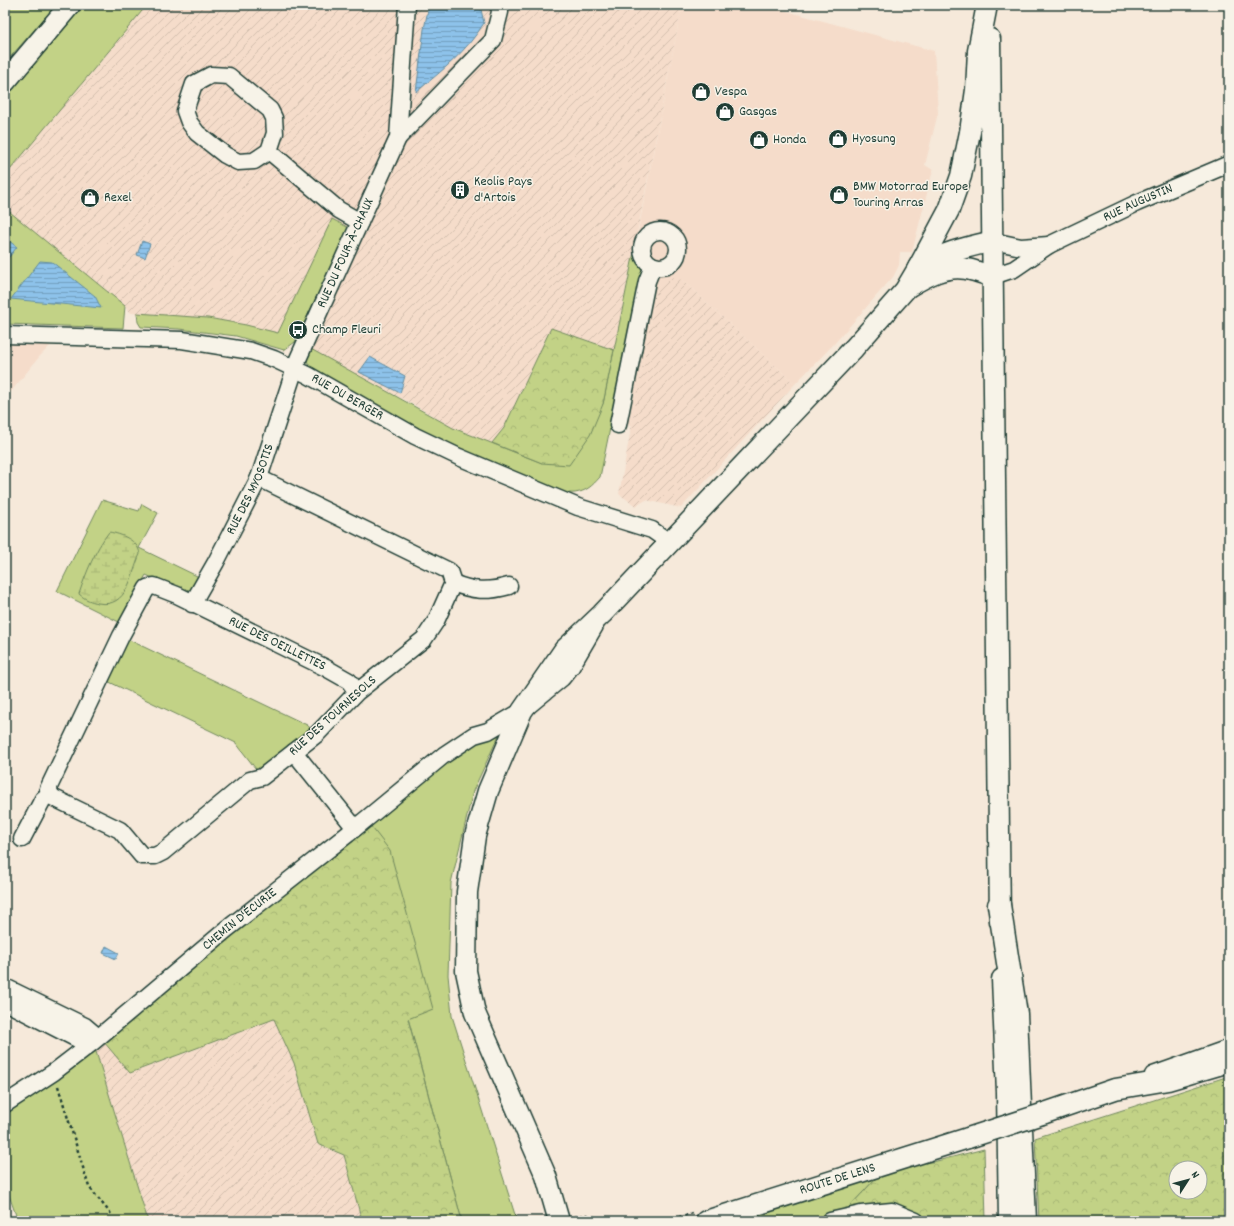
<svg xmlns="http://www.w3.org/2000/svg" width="1234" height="1226" font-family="Dekko,sans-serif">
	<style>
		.built { fill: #f5dcca }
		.industrial { fill: url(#industrial-furrows) }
		.green { fill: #c2d286; stroke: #70885d }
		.forest { fill: url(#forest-crowns); stroke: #70885d; fill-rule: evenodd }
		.wetland { fill: url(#wetland-marsh); stroke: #70885d }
		.water { fill: url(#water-rules); stroke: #618da1 }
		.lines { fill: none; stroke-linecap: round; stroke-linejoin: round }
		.minor-casing { stroke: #1f3d34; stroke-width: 19 }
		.major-casing { stroke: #1f3d34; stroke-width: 23 }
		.highway-casing { stroke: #1f3d34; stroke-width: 25 }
		.path { stroke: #1f3d34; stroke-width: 2.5; stroke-dasharray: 3 3; stroke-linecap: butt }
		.minor { stroke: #f7f3e8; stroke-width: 16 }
		.major { stroke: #f7f3e8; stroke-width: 20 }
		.highway { stroke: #f7f3e8; stroke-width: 22 }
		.major-bridge-casing { stroke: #1f3d34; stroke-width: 23; stroke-linecap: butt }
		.major-bridge { stroke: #f7f3e8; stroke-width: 20 }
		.labels { text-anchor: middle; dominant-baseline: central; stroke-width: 3; stroke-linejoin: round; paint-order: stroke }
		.poi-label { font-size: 14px; fill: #1f3d34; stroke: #f7f3e8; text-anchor: start }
		.street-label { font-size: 14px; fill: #1f3d34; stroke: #f7f3e8 }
	</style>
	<defs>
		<pattern id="industrial-furrows" width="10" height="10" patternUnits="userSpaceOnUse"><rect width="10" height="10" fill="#f5dcca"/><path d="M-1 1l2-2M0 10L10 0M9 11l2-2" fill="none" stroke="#d2beae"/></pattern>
		<pattern id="forest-crowns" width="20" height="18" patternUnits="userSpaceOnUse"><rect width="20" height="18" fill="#c2d286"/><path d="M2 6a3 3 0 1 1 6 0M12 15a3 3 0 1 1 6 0" fill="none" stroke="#a6b574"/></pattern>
		<pattern id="wetland-marsh" width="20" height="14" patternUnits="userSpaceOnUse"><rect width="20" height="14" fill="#c2d286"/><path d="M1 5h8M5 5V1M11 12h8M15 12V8" fill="none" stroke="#a6b574"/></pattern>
		<pattern id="water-rules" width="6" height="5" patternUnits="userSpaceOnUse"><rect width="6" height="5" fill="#8dc2ea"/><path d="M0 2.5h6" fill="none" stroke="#739fbe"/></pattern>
	</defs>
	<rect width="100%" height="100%" fill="#f6e9da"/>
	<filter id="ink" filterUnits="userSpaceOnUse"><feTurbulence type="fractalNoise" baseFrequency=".025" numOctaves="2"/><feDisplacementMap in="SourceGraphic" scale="8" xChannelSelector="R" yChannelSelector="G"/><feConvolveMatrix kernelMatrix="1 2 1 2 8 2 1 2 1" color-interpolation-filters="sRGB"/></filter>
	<g filter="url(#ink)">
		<g class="built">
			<polygon points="710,5 764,5 934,51 938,113 925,165 933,170 912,252 900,252 899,265 893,277 834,344 795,384 682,280 657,287 632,425 618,425 637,290 643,267 634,252 681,10"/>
			<polygon points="5,335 59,337 40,356 5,399"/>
		</g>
		<g class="industrial">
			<polygon points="147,5 682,5 614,350 551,328 504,428 492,443 453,428 416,406 295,342 349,228 333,220 278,333 246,325 208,318 131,313 125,306 5,208 5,176"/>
			<polygon points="671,277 682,280 795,384 681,508 646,500 636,506 619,494 657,287"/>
			<polygon points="274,1019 294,1063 318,1144 344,1155 362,1221 148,1221 93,1042 104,1042 131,1073"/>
		</g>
		<g class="green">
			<polygon points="5,5 56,5 5,63"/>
			<polygon points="84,5 147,5 5,176 5,99"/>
			<polygon points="5,208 125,306 123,328 5,324"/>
			<polygon points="332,219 349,228 295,342 284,350 236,336 179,329 141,327 138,322 137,313 208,318 246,325 278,333"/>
			<path d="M 634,252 L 643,267 L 600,477 C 592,486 587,491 575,493 C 557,495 536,483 520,476 C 449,446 379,408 312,370 L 307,361 L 309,348 L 453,428 L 542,463 L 603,404 Z"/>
			<polygon points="102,500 139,511 142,504 158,513 139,548 199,577 192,589 183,591 146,575 119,622 57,591"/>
			<polygon points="121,636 307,725 317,734 262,777 236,743 101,678"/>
			<polygon points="488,731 499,735 473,791 451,883 448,975 452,1016 517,1221 462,1221 408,1018 432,1009 367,820"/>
			<polygon points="93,1042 148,1221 18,1221 5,1184 5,1104"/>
			<polygon points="878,1176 838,1219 830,1221 739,1221"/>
		</g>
		<g class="forest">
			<polygon points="551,328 614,350 603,404 590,435 569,465 542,463 492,443 504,428"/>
			<polygon points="366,820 390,851 433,1009 408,1019 462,1221 362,1221 344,1155 318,1144 294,1063 274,1019 130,1073 104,1042"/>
			<path d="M 1229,1076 L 1229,1221 L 1039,1221 L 1035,1138 ZM 1176,1168 L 1200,1168 L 1200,1192 L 1176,1192 Z"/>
			<polygon points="984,1149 986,1221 830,1221 838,1219 878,1176 921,1162 933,1162"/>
		</g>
		<path class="wetland" d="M 109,532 C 121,534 138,540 140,554 C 131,574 128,609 98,603 C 90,601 86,600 79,594 C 86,573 95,550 109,532 Z"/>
		<g class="water">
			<path d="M 429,5 L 480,5 L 484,23 C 467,51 442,71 416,92 L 424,29 Z"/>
			<polygon points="5,238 17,247 5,262"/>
			<polygon points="142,241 150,244 145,258 137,255"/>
			<polygon points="40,261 52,262 95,296 101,308 11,299"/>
			<polygon points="370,357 405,376 400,393 359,372"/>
			<polygon points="106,946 119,953 116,959 103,953"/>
		</g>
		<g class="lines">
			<defs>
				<g id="minor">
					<polygon points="211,75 229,76 270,110 274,118 275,133 269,151 254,161 238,162 225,155 197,133 189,122 185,111 194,84"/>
					<polyline points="398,138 407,5"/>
					<polyline points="269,151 339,210 360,222"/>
					<circle cx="660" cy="249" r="18"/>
					<polyline points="993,241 1021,247 1049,245"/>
					<path id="s1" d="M 993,276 L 1014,269 L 1049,245 L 1137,203 L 1229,164"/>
					<path id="s2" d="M 5,335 L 182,340 L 251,351 L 274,359 L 308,375 L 415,436 L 459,457 L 578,507 L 652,530 L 669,542"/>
					<polyline points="618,425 647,281 653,266"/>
					<path id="s3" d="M 259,478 L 449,571 L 453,583 L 436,621 L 424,639 L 357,692 L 317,734 L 262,777 L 250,780 L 163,852 L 155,856 L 142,856 L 120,830 L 52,797 L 48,789 L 121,636 L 147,588 L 154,586 L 177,595 L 326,668 L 349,681 L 357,692"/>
					<path d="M 453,583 C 472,591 488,592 509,586"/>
					<path id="s4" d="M 192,604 L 216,562 L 259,478 L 298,359 L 398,138 L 493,40 L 500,12 L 499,5"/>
					<polyline points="294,752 355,828"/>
					<polyline points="22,839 43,799 50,793"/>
					<polyline points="5,987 85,1026 98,1037"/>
					<polyline points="5,1002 79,1040 86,1047"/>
					<polyline points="1153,1075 1229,1048"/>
					<path id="s5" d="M 5,1104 L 54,1072 L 93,1042 L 227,929 L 348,834 L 444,755 L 474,735 L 488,731 L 522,711 L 562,678 L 571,667 L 595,626"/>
					<polyline points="830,1221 861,1214 892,1211 916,1221"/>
				</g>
				<g id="major">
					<polyline points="990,39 1000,921"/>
					<polyline points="5,82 70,5"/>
					<path d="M 918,268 C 940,253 967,247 993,241"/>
					<path d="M 908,287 C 925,277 945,265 966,269 C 975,270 984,275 993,276"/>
					<polyline points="1002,979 1007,1092 1009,1221"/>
					<polyline points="1042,1114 1115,1089 1168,1080 1229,1062"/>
					<polyline points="559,1221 546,1176 475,1013 466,971 467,892 475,836 488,791 522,711 564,650 602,614 854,348 905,290 918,268 949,210 961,176 970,132 976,90 978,51 987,5"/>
					<path id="s6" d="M 706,1221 L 968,1138"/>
				</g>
				<polyline id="highway" points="999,905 1016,1014 1025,1221"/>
			</defs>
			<use href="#minor" class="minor-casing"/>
			<use href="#major" class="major-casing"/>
			<use href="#highway" class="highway-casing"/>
			<g class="path">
				<polyline points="58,1086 89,1187 111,1214"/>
				<polyline points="574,1217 586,1215 608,1221"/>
				<polyline points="667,1221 692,1213"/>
			</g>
			<use href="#minor" class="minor"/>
			<use href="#major" class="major"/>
			<use href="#highway" class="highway"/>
			<defs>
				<polyline id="major-bridge" points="968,1138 1042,1114"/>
			</defs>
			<use href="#major-bridge" class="major-bridge-casing"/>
			<use href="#major-bridge" class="major-bridge"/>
		</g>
	</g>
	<defs>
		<symbol id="shop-disc" viewBox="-11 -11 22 22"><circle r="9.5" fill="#1f3d34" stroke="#f7f3e8"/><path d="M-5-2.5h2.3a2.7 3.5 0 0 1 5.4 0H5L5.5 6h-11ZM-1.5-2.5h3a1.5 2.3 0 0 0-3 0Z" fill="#fff"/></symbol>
		<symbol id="building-disc" viewBox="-11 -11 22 22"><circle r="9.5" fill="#1f3d34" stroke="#f7f3e8"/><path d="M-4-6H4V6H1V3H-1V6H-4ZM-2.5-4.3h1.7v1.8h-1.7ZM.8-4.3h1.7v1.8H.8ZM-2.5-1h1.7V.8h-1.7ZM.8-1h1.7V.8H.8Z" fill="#fff"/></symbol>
		<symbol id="bus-disc" viewBox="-11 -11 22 22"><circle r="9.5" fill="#1f3d34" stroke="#f7f3e8"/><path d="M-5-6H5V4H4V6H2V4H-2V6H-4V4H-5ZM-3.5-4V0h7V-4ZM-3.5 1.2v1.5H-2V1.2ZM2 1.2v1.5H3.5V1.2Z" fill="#fff"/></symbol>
	</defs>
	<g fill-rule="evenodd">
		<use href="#shop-disc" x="690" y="81" width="22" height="22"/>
		<use href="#shop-disc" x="714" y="101" width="22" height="22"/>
		<use href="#shop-disc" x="827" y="128" width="22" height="22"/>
		<use href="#shop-disc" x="748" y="129" width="22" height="22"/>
		<use href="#building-disc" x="449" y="179" width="22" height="22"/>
		<use href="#shop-disc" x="828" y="184" width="22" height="22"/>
		<use href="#shop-disc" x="79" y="187" width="22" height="22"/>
		<use href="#bus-disc" x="287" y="319" width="22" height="22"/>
	</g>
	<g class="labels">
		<g class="poi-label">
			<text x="715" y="92">Vespa</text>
			<text x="739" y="112">Gasgas</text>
			<text x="852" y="139">Hyosung</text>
			<text x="773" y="140">Honda</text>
			<text x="474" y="182">Keolis Pays<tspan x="474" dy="16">d'Artois</tspan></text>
			<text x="853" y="187">BMW Motorrad Europe<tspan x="853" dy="16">Touring Arras</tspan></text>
			<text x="104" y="198">Rexel</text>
			<text x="312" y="330">Champ Fleuri</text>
		</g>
		<g class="street-label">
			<text stroke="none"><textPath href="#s1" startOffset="163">RUE AUGUSTIN</textPath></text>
			<text stroke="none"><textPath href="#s4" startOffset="384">RUE DU FOUR-À-CHAUX</textPath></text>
			<text stroke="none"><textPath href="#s2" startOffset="354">RUE DU BERGER</textPath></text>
			<text stroke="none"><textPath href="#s4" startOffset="129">RUE DES MYOSOTIS</textPath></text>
			<text stroke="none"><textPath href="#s3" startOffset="1134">RUE DES OEILLETTES</textPath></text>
			<text transform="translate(333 716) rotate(-42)">RUE DES TOURNESOLS</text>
			<text stroke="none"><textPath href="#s5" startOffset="299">CHEMIN D'ÉCURIE</textPath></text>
			<text stroke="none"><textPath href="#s6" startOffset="138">ROUTE DE LENS</textPath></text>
		</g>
	</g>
	<rect width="1234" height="1226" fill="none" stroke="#f7f3e8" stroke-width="20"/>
	<rect x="10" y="10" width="1214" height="1206" fill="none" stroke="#1f3d34" stroke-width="1.5" filter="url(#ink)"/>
	<g transform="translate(1188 1180) rotate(54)"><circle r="19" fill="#f7f3e8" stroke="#a1aaa0"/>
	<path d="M0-3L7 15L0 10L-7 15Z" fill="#1f3d34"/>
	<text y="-6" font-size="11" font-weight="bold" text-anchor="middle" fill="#1f3d34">N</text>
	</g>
</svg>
